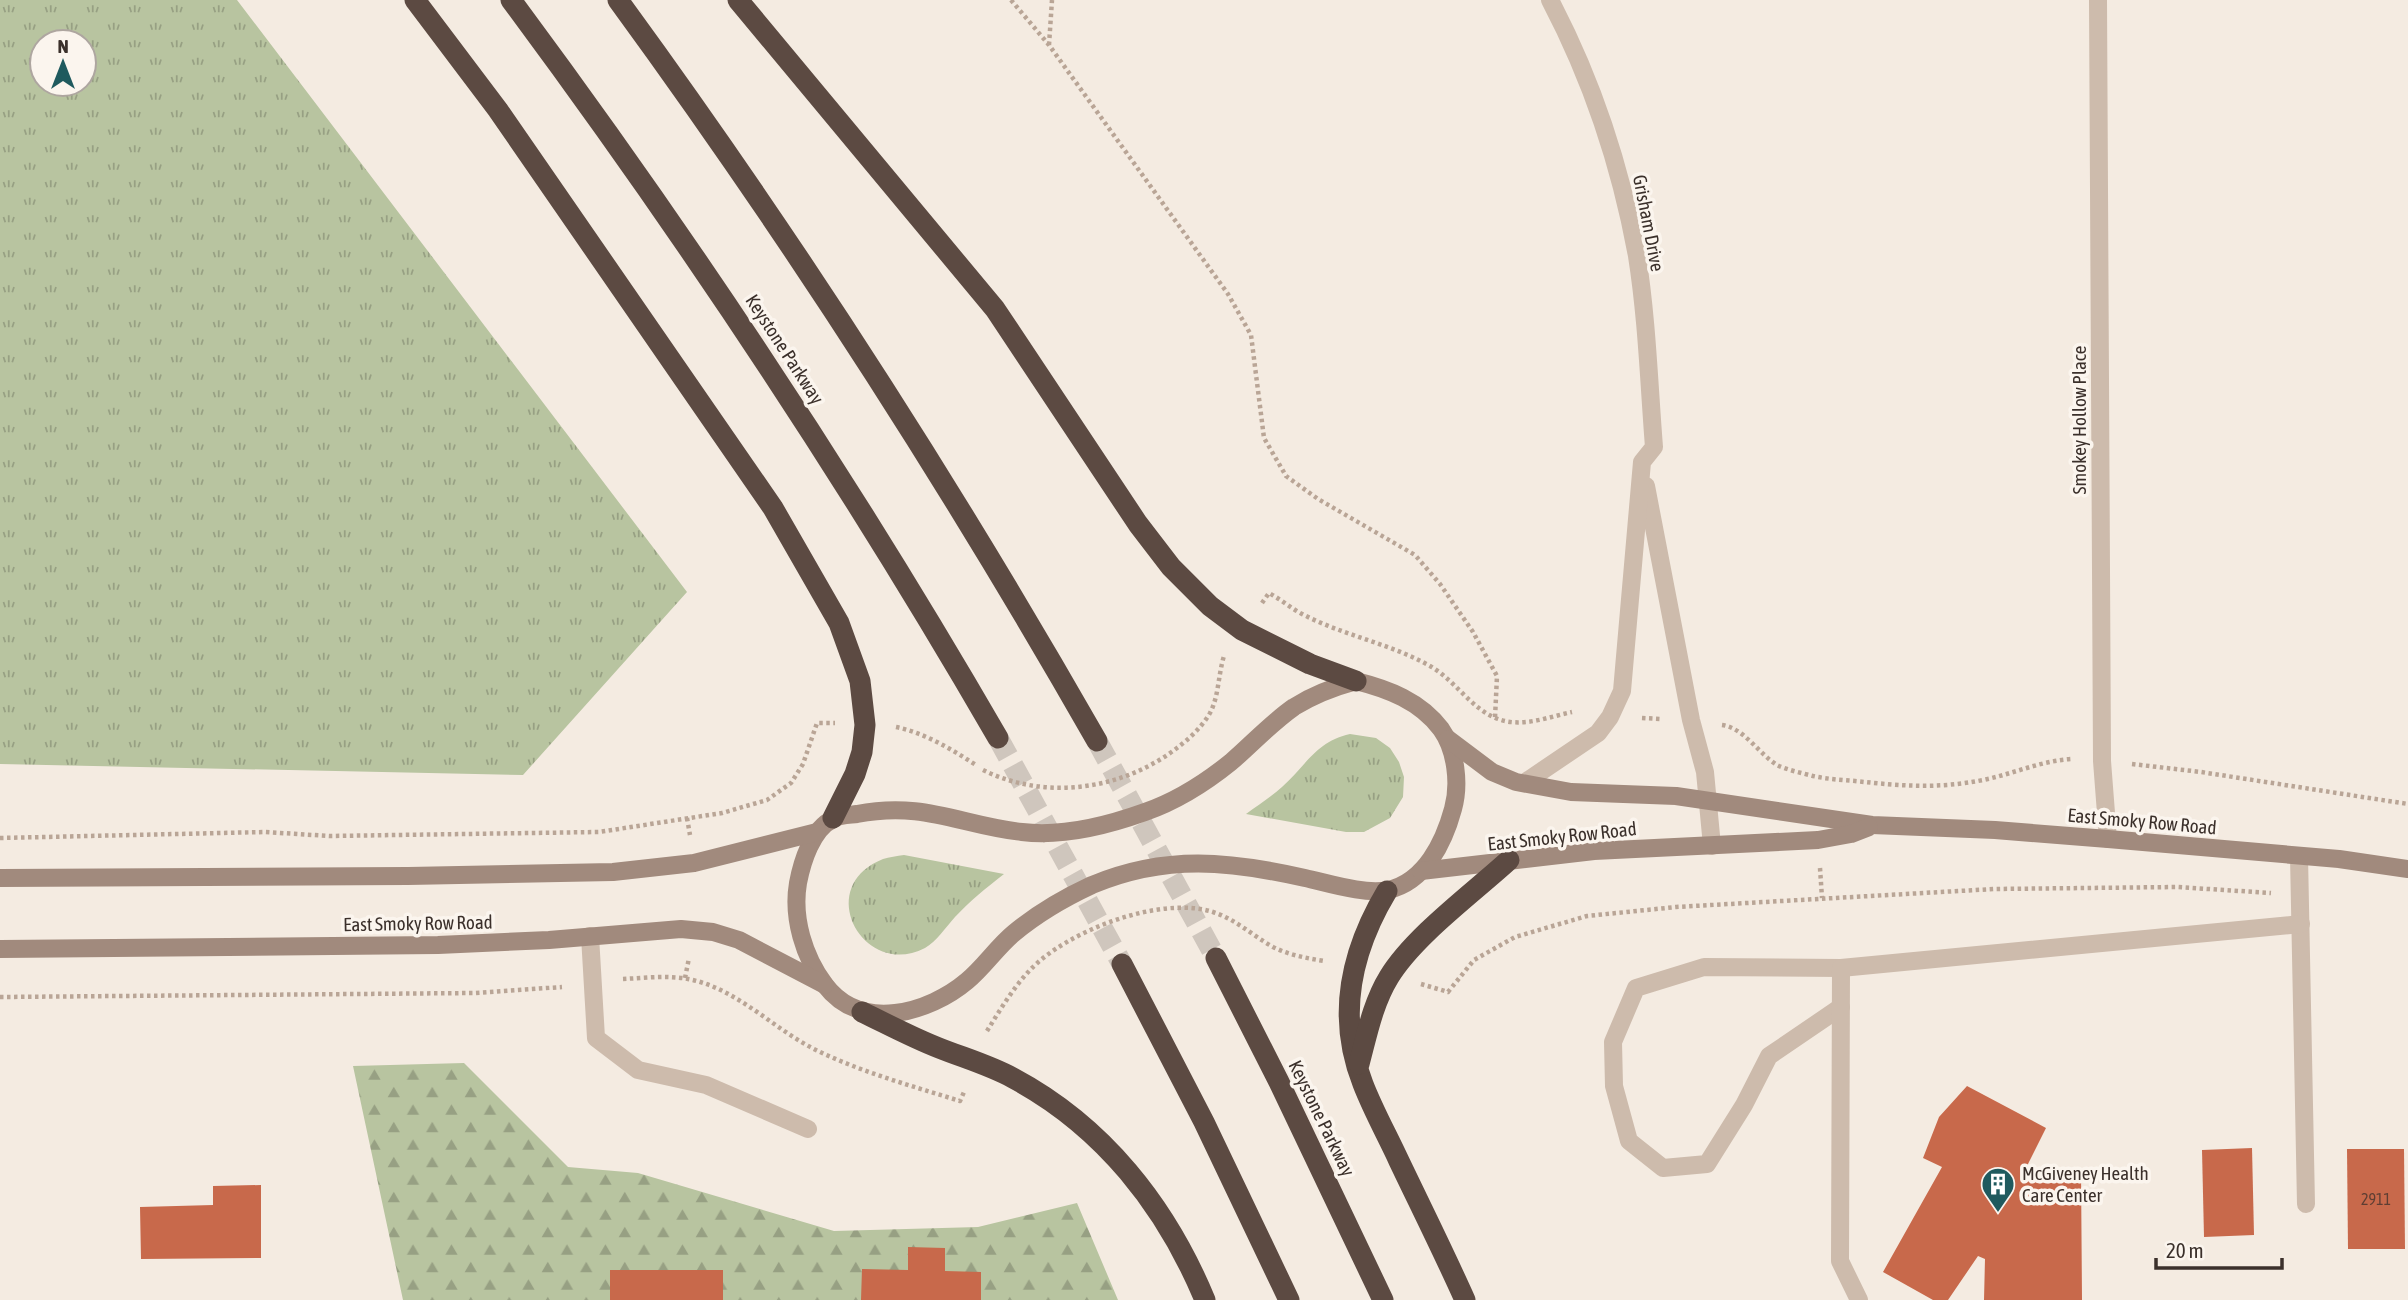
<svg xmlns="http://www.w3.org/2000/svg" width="2408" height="1300" font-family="'Asap Condensed',sans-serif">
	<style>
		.grass { fill: url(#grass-tufts); fill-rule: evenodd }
		.forest { fill: url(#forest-firs) }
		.building { fill: #c8694b }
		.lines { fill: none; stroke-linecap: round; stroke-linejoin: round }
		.highway-tunnel { stroke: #cfc6bd; stroke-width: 21; stroke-dasharray: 21 10; stroke-linecap: butt }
		.path { stroke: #b9a596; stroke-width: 4.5; stroke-dasharray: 3.5 3.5; stroke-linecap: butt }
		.lane { stroke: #cdbbac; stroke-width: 18 }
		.street { stroke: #cdbbac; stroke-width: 18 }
		.secondary { stroke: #a18a7d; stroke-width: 18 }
		.highway { stroke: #5c4a42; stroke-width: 21 }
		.labels { text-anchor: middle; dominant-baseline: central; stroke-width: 7; stroke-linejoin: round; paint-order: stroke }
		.number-label { font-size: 16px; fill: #5e3e33 }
		.street-label { font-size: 19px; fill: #3b302b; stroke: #fbf5ee }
		.poi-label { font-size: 19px; fill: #3b302b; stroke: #fbf5ee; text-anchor: start }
	</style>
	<defs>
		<pattern id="grass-tufts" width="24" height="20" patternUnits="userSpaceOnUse" patternTransform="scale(1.75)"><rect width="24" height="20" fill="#b8c4a0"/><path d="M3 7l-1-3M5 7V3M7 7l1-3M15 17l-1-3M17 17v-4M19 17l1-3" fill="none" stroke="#97a083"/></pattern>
		<pattern id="forest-firs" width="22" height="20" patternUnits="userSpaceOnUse" patternTransform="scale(1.75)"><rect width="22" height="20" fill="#b8c4a0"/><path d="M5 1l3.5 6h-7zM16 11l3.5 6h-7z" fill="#97a083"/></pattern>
	</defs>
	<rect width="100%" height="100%" fill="#f4ebe1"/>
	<g class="grass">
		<path d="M 0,0 L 237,0 L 687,592 L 523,775 L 0,764 ZM 84,42 L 84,84 L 42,84 L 42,42 Z"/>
		<path d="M 1350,734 L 1376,738 L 1390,748 L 1399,762 L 1404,777 L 1403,797 L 1390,818 L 1364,832 L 1346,832 L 1246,814 C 1258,805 1271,797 1282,787 C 1307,765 1315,742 1350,734 Z"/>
		<path d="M 904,855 L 1004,874 C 986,888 970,901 955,917 C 946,927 936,942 925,948 C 864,980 812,887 883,859 C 889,857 897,856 904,855 Z"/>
	</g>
	<polygon class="forest" points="464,1063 568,1167 638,1173 834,1231 978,1227 1077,1203 1118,1300 403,1300 353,1066"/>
	<g class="building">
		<polygon points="1967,1086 2046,1128 2024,1172 2081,1170 2082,1300 1984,1300 1985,1259 1978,1256 1948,1300 1933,1300 1883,1272 1942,1167 1923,1158 1939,1117"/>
		<polygon points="2252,1148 2254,1235 2204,1237 2202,1150"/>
		<polygon points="2347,1149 2404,1149 2405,1249 2348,1249"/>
		<polygon points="261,1185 261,1258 141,1259 140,1207 213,1205 213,1186"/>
		<polygon points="908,1247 945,1248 945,1271 981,1272 981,1300 861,1300 862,1269 908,1270"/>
		<rect x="610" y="1270" width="113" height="30"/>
	</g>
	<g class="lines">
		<g class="highway-tunnel">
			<polyline points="998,738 1122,964"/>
			<polyline points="1097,741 1216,958"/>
		</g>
		<g class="path">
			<polyline points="1011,0 1049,45 1228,294 1251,335 1264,438 1286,476 1318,499 1415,555 1440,584 1473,632 1497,676 1495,718"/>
			<polyline points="1049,45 1052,0"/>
			<path d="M 1262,603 L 1269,593 C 1282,600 1293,610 1306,616 C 1346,636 1391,644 1430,666 C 1455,680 1471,709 1498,719 C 1522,728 1548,717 1572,712"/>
			<polyline points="1642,718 1661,719"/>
			<path d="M 1722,725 C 1744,728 1758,753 1777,765 C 1787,770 1802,773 1813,776 C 1827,779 1841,780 1855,781 C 1902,786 1937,789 1983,780 C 2013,774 2040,761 2071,759"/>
			<path d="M 896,727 C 925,733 951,749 976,765"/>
			<polyline points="2132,764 2201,772 2408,804"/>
			<path d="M 983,770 C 1046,801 1122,790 1177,748 C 1189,739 1202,727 1210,713 C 1219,696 1218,675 1224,656"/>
			<polyline points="687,818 690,835"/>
			<polyline points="0,838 265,832 329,836 599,832 722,813 767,800 791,783 803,764 817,723 835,723"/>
			<polyline points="1820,868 1822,898"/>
			<polyline points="685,978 689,958"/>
			<path d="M 623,979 C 644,978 667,975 688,979 C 737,988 774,1030 818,1051 C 864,1073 912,1086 960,1101 L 964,1092"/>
			<polyline points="1421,984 1448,992 1474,960 1515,937 1587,916 1676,907 1994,889 2177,887 2271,893"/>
			<polyline points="0,997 475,993 562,987"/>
			<path d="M 987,1031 C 1000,1010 1013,988 1030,970 C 1067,931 1160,895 1213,912 C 1235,919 1252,935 1273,947 C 1289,955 1306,958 1324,961"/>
		</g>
		<g class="lane">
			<polyline points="2299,856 2306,1204"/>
			<polyline points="590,936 596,1038 638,1070 706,1085 808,1129"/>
			<polyline points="1841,968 1704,967 1636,988 1613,1042 1614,1086 1629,1141 1663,1168 1707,1164 1744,1105 1769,1056 1841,1007"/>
			<polyline points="1859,1300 1840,1261 1841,968 2301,924"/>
		</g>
		<g class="street">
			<polyline points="2098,0 2102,761 2108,839"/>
			<polyline points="1646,486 1691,720 1705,772 1712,846"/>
			<path d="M 1524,783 L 1598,733 L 1610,717 L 1622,691 L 1642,462 L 1654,447 C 1649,384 1647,319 1637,256 C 1621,168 1592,80 1550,0"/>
		</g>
		<g class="secondary">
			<path d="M 1356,681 C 1388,689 1420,701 1441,729 C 1456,750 1460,784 1453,809 C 1444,842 1425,882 1388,890 C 1365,895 1328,883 1305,878 C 1230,861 1166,854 1092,885 C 1064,898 1038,913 1014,933 C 997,947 984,967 967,981 C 929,1013 861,1033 825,985 C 804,957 792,918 798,883 C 802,862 812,829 833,819 C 839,815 850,815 857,814 C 924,801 960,825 1022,832 C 1063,837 1106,826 1145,812 C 1177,801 1205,783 1231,762 C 1252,744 1271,723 1294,707 C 1313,695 1334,687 1356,681 Z"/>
			<polyline points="1448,739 1492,772 1516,782 1571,792 1676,796 1872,825 1995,830 2108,839 2339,859 2408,869"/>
			<polyline points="1421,871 1594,851 1818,840 1851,834 1869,827"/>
			<polyline points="0,878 408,876 613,872 694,863 817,832"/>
			<polyline points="0,949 438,945 549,940 681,929 713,932 739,940 825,985"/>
		</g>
		<g class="highway">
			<polyline points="415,0 498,110 773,508 839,623 860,681 865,725 862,752 855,774 833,818"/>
			<path d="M 511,0 C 687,237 850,482 998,738"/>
			<path d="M 618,0 C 792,238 951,485 1097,741"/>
			<polyline points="738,0 995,309 1138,524 1171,567 1210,606 1242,630 1310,664 1356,681"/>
			<path d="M 1387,891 C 1351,951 1336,1016 1363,1084 C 1373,1110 1387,1135 1399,1161 C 1421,1207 1444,1253 1465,1300"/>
			<polyline points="1216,958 1279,1082 1383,1300"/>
			<polyline points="1122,964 1204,1122 1289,1300"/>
			<path d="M 862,1012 C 887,1024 913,1038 939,1048 C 964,1058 989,1065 1013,1078 C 1103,1126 1166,1206 1205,1300"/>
			<path d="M 1359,1064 C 1367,1034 1373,1003 1389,977 C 1414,936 1473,893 1509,860"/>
		</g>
	</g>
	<defs>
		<symbol id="building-pin" viewBox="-11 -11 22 30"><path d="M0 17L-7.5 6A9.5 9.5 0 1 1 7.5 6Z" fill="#1f5a5e" stroke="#fbf5ee"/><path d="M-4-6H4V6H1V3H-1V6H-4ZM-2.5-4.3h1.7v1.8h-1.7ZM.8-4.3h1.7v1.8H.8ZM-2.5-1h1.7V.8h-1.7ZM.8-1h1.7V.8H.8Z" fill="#fff"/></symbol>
	</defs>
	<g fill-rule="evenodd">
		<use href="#building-pin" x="1979" y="1165" width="38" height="52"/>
	</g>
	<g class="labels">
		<g class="number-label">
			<text x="2376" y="1199">2911</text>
		</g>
		<g class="street-label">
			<text transform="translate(1649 223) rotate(79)">Grisham Drive</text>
			<text transform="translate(785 349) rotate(57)">Keystone Parkway</text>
			<text transform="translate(2079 420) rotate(-90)">Smokey Hollow Place</text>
			<text transform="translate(2142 821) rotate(5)">East Smoky Row Road</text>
			<text transform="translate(1562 836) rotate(-6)">East Smoky Row Road</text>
			<text transform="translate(418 923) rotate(-1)">East Smoky Row Road</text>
			<text transform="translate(1322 1118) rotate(64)">Keystone Parkway</text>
		</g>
		<g class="poi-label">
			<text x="2022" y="1173">McGiveney Health<tspan x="2022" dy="22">Care Center</tspan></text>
		</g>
	</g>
	<g transform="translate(63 63)"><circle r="33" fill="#fbf5ee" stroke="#aea6a0" stroke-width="2"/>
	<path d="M0-5L12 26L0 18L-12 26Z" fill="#1f5a5e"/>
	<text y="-10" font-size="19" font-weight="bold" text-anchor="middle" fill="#3b302b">N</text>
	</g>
	<path d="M2156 1258v10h126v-10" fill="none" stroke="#3b302b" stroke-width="3.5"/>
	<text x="2166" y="1258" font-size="21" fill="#3b302b" stroke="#fbf5ee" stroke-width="5" paint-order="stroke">20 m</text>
</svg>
